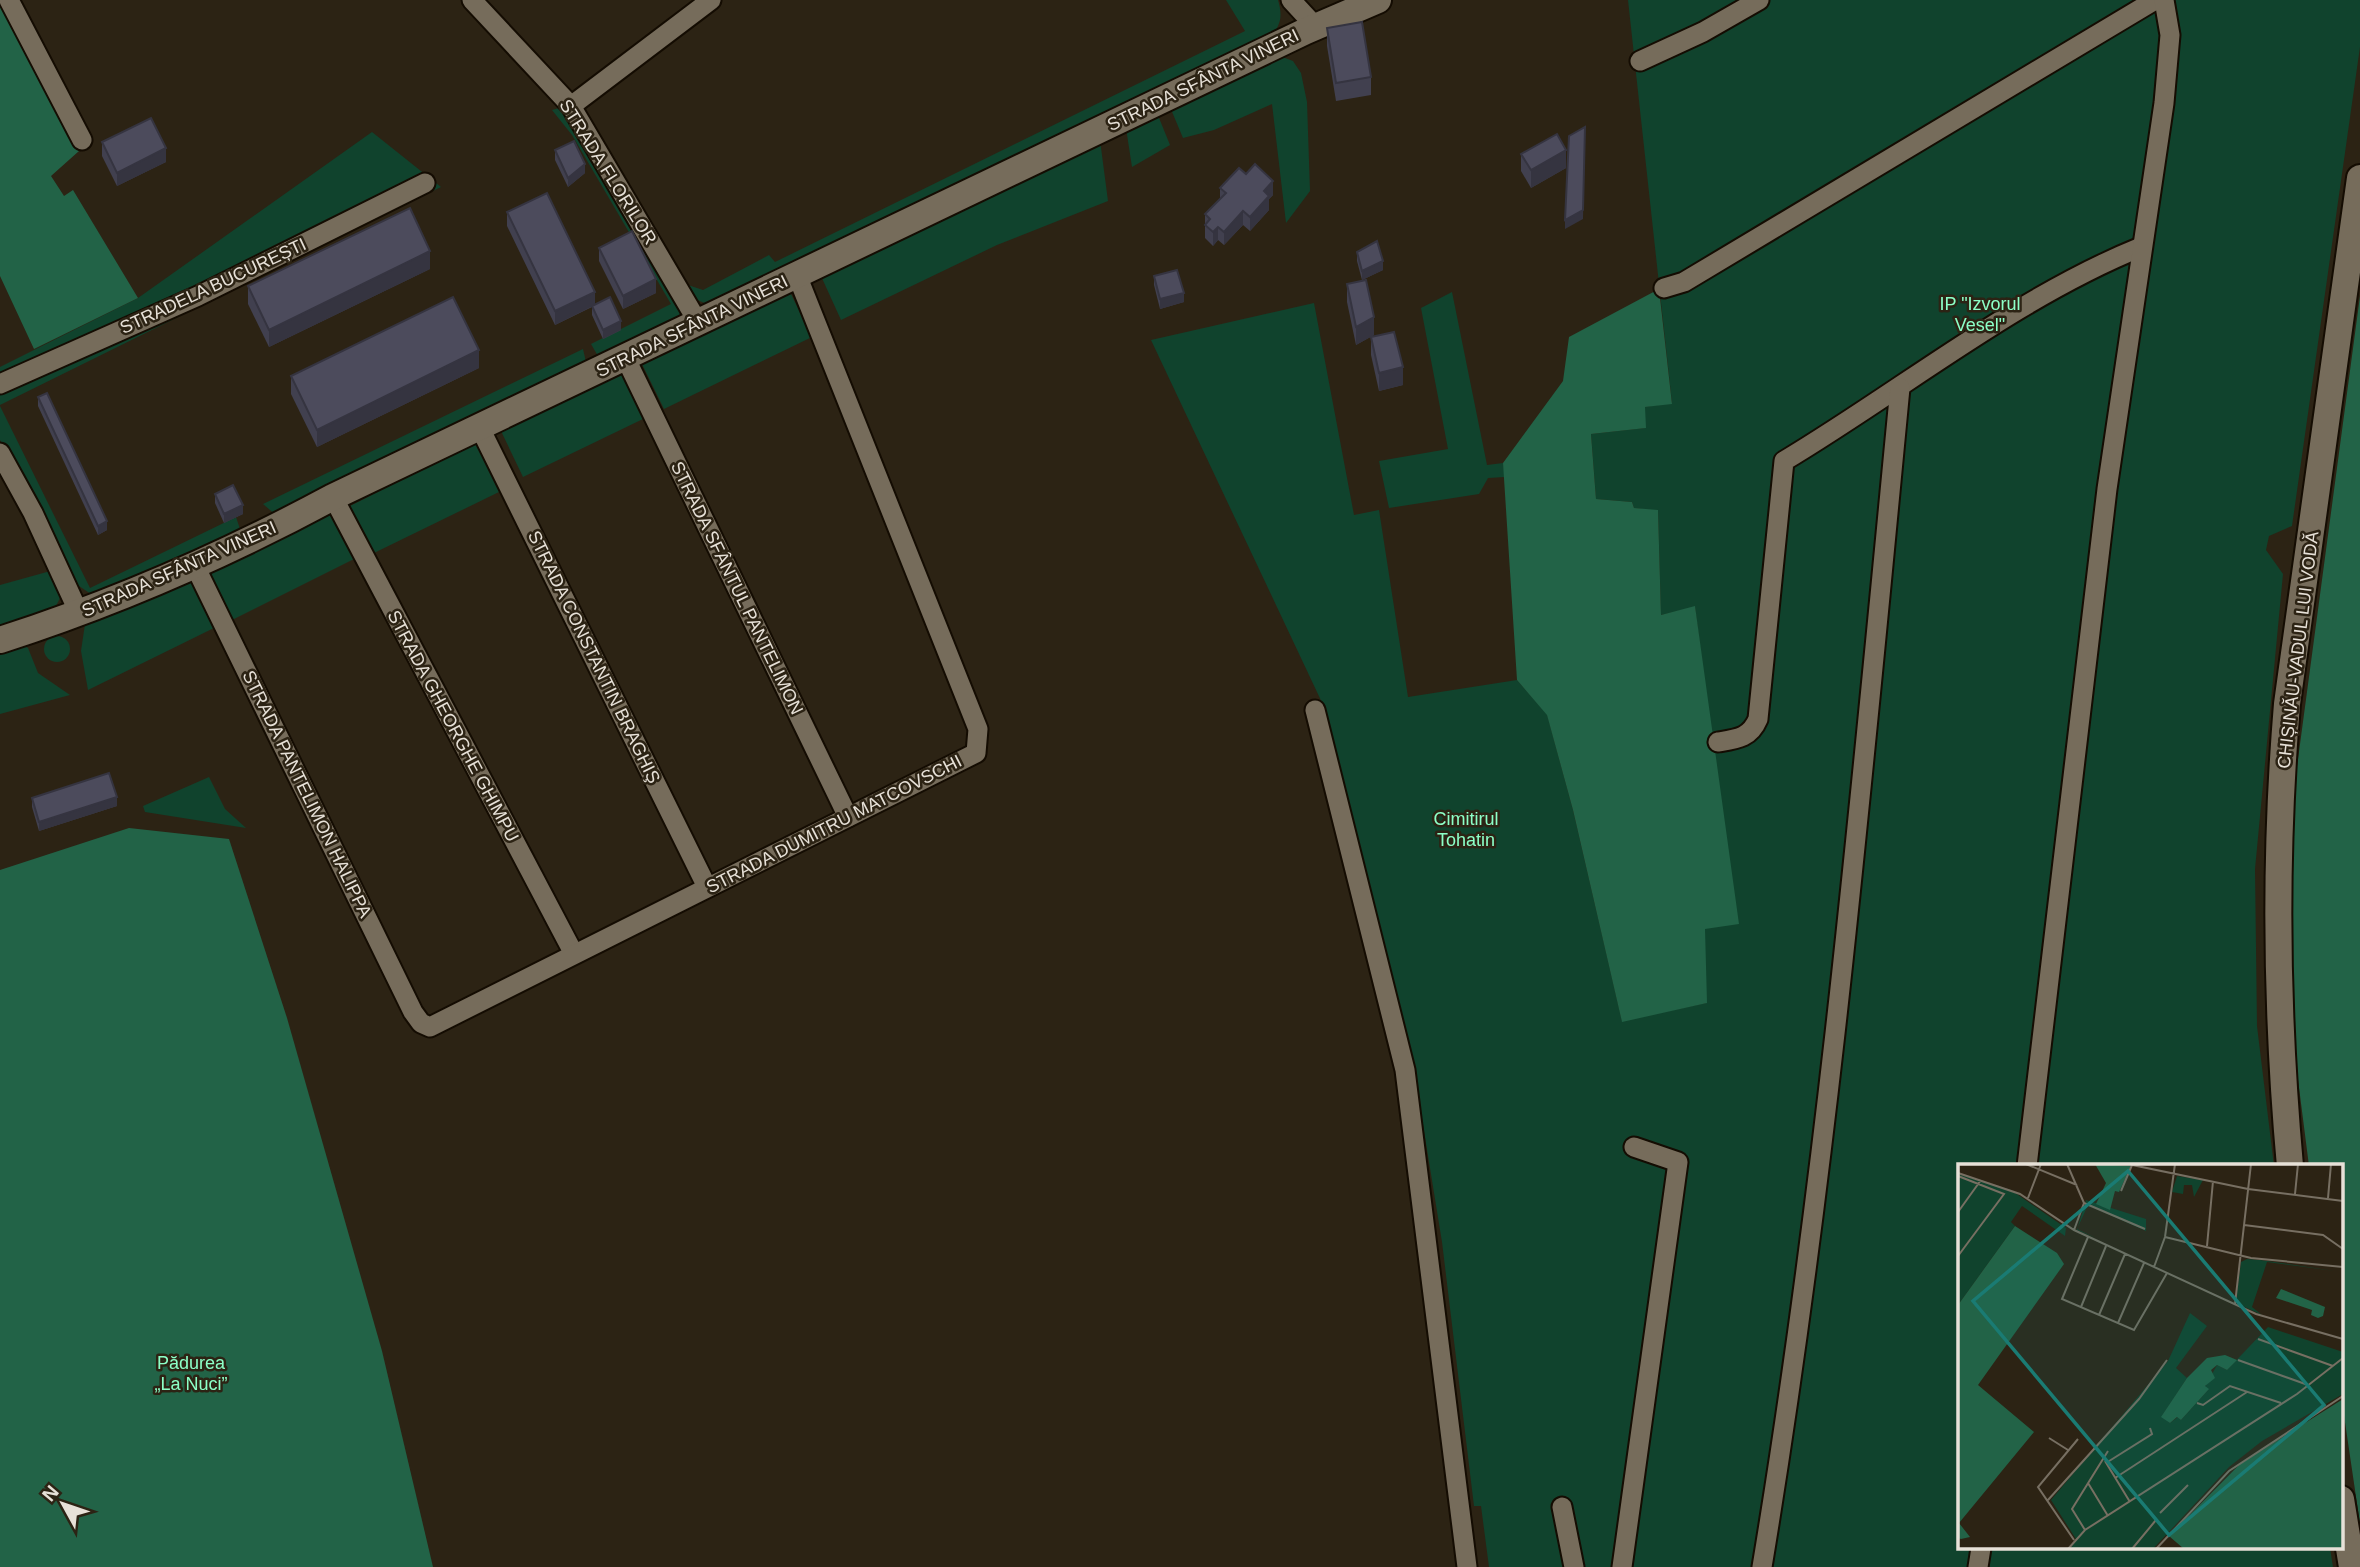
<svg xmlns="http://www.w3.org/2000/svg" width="2360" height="1567" font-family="Arial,sans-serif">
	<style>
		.green { fill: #10432d }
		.forest { fill: #226347 }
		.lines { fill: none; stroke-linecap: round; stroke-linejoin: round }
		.street-casing { stroke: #140c02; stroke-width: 23 }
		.secondary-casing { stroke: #140c02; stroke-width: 30 }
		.street { stroke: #766c5b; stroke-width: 19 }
		.secondary { stroke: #766c5b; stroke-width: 26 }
		.wall { fill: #41404f }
		.shaded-wall { fill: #353440 }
		.building { fill: #4c4b5c; stroke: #353440; stroke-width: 2 }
		.labels { text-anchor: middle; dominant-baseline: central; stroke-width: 5; stroke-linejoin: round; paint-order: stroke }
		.street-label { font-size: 18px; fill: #e7e1d8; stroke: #2c2314 }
		.park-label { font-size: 18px; fill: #8cffc7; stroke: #2c2314 }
		.inset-road { fill: none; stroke: #776f62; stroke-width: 2 }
		.view { fill: #1a7b73; fill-opacity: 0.15; stroke: #1a7b73; stroke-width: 3.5 }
		.inset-edge { fill: none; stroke: #e7e1d8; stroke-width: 3.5 }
	</style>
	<rect width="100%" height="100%" fill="#2c2314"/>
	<g class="green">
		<path d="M 1226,0 L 1278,0 C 1284,20 1279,28 1266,42 L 714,307 L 695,299 L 688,285 L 703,290 L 769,255 L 775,262 L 1245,31 Z"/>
		<polygon points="1628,0 2360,0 2360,47 2292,526 2269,536 2266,550 2283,574 2255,869 2257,1026 2274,1166 1959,1166 1959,1548 2330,1548 2333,1567 1489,1567 1481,1506 1474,1506 1442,1242 1417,1088 1325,709 1151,340 1314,303 1354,515 1379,510 1408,697 1517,680 1547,714 1573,810 1622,1021 1706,1003 1704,929 1713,749 1695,607 1661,615 1658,511 1634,508 1632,502 1596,499 1591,434 1645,428 1644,407 1672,403"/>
		<polygon points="1277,55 1293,61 1301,73 1307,102 1310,191 1286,223 1272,104 1214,130 1183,138 1170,107"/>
		<polygon points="559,108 578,129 679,301 680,313 676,323 598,356 591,344 671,304 572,135 552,110"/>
		<polygon points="1157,113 1170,145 1132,167 1126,128"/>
		<polygon points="372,132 441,187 0,405 0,367 138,298"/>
		<polygon points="1100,140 1108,201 997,245 841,320 821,276"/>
		<polygon points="790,292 812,337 664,409 642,364"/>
		<polygon points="1452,292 1487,465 1503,463 1505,477 1488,478 1479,494 1389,508 1379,461 1448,449 1421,308"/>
		<polygon points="583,349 586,362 277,516 263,504"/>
		<polygon points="622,373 643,419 523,477 501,431"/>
		<polygon points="0,406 90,588 236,517 240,529 237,536 94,596 73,582 0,440"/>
		<polygon points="476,442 499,492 374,553 350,506"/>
		<polygon points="331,513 354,559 232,620 208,572"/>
		<polygon points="54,570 61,596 55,608 0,627 0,585"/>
		<polygon points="192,579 216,627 88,690 81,651 85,624"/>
		<circle cx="57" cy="649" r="13"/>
		<polygon points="21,643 28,648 38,673 70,695 0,714 0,649"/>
		<polygon points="209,777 225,809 246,828 145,812 143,806"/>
	</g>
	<g class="forest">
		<polygon points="0,0 4,0 79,151 51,176 64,196 73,190 138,298 34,349 0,276"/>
		<polygon points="1659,289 1672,404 1645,407 1646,428 1591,434 1596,499 1632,502 1634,508 1658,510 1661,615 1695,606 1739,924 1705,929 1707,1003 1622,1022 1573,810 1547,715 1517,680 1503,463 1563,381 1569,337"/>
		<polygon points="2360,296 2360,1524 2341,1395 2341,1166 2309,1166 2290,1017 2294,789"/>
		<polygon points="129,828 229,839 287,1018 382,1351 433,1567 0,1567 0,870"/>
	</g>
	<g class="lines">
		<defs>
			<g id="street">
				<polyline points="9,0 82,140"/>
				<polyline points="472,0 571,106 699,324"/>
				<polyline points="1291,0 1315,26"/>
				<polyline points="1640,61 1703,32 1759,0"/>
				<polyline points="571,106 711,0"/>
				<polyline points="1664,288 1684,282 2155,0"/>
				<polyline points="626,359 848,817"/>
				<polyline points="0,384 198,296 425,183"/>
				<polyline points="480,428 707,887"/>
				<polyline points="0,453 33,513 79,613"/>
				<polyline points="333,497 574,954"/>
				<polyline points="194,564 413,1012 421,1023 430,1027 976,753 978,729 797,275"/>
				<polyline points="1315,710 1405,1070 1467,1567"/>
				<path d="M 1718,742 C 1737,739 1750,738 1758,719 L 1784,461 C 1901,391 2015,298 2141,247"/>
				<polyline points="2027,1166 2107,489 2164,103 2170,35 2164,0"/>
				<polyline points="1562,1507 1574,1567"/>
				<polyline points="1622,1567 1678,1162 1634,1147"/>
				<path d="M 1762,1567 C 1827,1176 1862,782 1900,388"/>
				<polyline points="1978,1567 1981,1548"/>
			</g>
			<g id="secondary">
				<path d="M 0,640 C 115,603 227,554 333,497 L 1306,31 L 1378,0"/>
				<path d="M 2290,1166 C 2276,1012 2274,859 2287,704 L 2360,178"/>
				<polyline points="2341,1499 2352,1567"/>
			</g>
		</defs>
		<use href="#street" class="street-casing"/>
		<use href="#secondary" class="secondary-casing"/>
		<use href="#street" class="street"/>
		<use href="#secondary" class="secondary"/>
	</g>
	<g class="wall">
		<polygon points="1327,28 1371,77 1371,95 1336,101 1327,46"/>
		<polygon points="102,142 166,162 117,186 102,156"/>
		<polygon points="555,150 585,173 568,187 555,160"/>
		<polygon points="1521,154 1566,168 1531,188 1521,171"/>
		<polygon points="1246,174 1273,195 1269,199 1269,210 1250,231 1243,225 1224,245 1218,240 1213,246 1205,238 1205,214 1220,199 1220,188"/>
		<polygon points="507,212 595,304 621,330 603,339 592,315 592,307 555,325 507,226"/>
		<polygon points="599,248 656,293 623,309 599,261"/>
		<polygon points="1357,252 1383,270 1362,280 1357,261"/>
		<polygon points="430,269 269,347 248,304 248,286"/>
		<polygon points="1154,276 1184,302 1160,309 1154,285"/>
		<polygon points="1347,284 1374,335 1356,345 1347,302"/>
		<polygon points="1371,337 1403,385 1379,391 1371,355"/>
		<polygon points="479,368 317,447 291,394 291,376"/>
		<polygon points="38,397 107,530 98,535 38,406"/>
		<polygon points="215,494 243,514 224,523 215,503"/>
		<polygon points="32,798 117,806 39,831 32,807"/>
	</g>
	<g class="shaded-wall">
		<polygon points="1585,127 1583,219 1565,229 1565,220"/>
		<polygon points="166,148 166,162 117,186 117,173"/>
		<polygon points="1566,150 1566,168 1531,188 1531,170"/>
		<polygon points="585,164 585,173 568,187 568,178"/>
		<polygon points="1273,181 1273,195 1269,199 1269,210 1250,231 1250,217 1264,191"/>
		<polygon points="1243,211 1243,225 1224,245 1224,232"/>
		<polygon points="1218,227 1218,240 1213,246 1213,232"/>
		<polygon points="430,251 430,269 269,347 269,330"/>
		<polygon points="1383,261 1383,270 1362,280 1362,271"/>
		<polygon points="656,279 656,293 623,309 623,296"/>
		<polygon points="595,292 595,305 555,325 555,311"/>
		<polygon points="1184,293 1184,302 1160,309 1160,299"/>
		<polygon points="1374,317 1374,335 1356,345 1356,327"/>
		<polygon points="621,321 621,330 603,339 603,330"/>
		<polygon points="479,350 479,368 317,447 317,430"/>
		<polygon points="1403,367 1403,385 1379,391 1379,373"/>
		<polygon points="243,505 243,514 224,523 224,514"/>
		<polygon points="107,521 107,530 98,535 98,526"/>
		<polygon points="117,797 117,806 39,831 39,822"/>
	</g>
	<g class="building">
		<polygon points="1362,22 1371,77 1336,83 1327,28"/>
		<polygon points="151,118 166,148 117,173 102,142"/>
		<polygon points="1585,127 1583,210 1565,220 1569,136"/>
		<polygon points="1557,134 1566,150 1531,170 1521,154"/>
		<polygon points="574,141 585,164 568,178 555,150"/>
		<polygon points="1255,164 1273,181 1264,191 1269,196 1250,217 1243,211 1224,232 1218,227 1213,232 1205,225 1210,219 1205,214 1226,193 1220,188 1239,168 1246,174"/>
		<polygon points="547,193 595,292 555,311 507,212"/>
		<polygon points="410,208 430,251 269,330 248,286"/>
		<polygon points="632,231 656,279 623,296 599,248"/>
		<polygon points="1377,241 1383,261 1362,271 1357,252"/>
		<polygon points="1177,270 1184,293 1160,299 1154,276"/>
		<polygon points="1366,280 1374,317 1356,327 1347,284"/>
		<polygon points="453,297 479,350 317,430 291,376"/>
		<polygon points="610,297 621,321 603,330 592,306"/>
		<polygon points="1394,332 1403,367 1379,373 1371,337"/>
		<polygon points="47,393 107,521 98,526 38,397"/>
		<polygon points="233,485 243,505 224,514 215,494"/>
		<polygon points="109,773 117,797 39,822 32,798"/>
	</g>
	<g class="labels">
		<g class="street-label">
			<text transform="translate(1203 80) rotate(-26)">STRADA SFÂNTA VINERI</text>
			<text transform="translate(608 172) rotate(58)">STRADA FLORILOR</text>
			<text transform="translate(213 286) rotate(-25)">STRADELA BUCUREȘTI</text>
			<text transform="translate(692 326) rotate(-26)">STRADA SFÂNTA VINERI</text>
			<text transform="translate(179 569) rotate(-24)">STRADA SFÂNTA VINERI</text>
			<text transform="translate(737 588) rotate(64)">STRADA SFÂNTUL PANTELIMON</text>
			<text transform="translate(2298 650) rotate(-83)">CHIȘINĂU-VADUL LUI VODĂ</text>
			<text transform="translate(594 657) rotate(64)">STRADA CONSTANTIN BRAGHIŞ</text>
			<text transform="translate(453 726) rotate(62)">STRADA GHEORGHE GHIMPU</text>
			<text transform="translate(307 794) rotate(64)">STRADA PANTELIMON HALIPPA</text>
			<text transform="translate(834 824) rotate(-27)">STRADA DUMITRU MATCOVSCHI</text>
		</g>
		<g class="park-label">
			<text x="1980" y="304">IP "Izvorul<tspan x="1980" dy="21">Vesel"</tspan></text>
			<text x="1466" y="819">Cimitirul<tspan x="1466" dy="21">Tohatin</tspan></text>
			<text x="191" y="1363">Pădurea<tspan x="191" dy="21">„La Nuci”</tspan></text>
		</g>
	</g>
	<g transform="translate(1958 1164)">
		<rect width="385" height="385" fill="#2c2314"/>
		<path d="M 0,10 L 53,26 L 108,64 L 107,72 L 64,42 L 53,58 L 57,62 L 0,141 ZM 219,12 L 245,16 L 236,33 L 234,21 L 226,21 L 225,30 L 214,28 ZM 128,36 L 188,55 L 188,67 L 130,41 L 119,65 L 138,74 L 119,66 ZM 289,95 L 302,96 L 377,107 L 309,98 L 294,143 L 304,151 L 282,141 L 278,135 L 283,98 ZM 232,149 L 249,162 L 218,204 L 229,214 L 204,252 L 212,259 L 220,253 L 223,256 L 250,226 L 247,223 L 259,201 L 269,206 L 310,163 L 385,188 L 385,230 L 304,277 L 271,303 L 195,385 L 112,385 L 118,375 L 93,336 L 210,197 Z" fill="#10432d"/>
		<path d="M 137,0 L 173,2 L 161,28 L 157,27 L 152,46 L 138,40 L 148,19 ZM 57,62 L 99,89 L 106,100 L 20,221 L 76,268 L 1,359 L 12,373 L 3,375 L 0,374 L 0,141 ZM 323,125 L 367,143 L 365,152 L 360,154 L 353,151 L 354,146 L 318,134 ZM 267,191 L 279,196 L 269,206 L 259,201 L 253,206 L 257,214 L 247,222 L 251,225 L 223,256 L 219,253 L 212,259 L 203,253 L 229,214 L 249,194 ZM 385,235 L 385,385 L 226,385 L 211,372 L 282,300 Z" fill="#226347"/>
		<path class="inset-road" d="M 68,0 L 119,21M 109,0 L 126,39M 0,9 L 62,30 L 116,66 L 298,150 L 385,175M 0,12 L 46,30 L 0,92M 163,27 L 174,1 L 290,25 L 385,37M 337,30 L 340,0M 70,34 L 83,0M 370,34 L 373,0M 126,39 L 187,65M 0,48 L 23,16M 286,61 L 365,71 L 385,85M 116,66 L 126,39M 130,73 L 104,135 L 176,166 L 209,109M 207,73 L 293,94 L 385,103M 249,82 L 255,17M 196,103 L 207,73 L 217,0M 277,140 L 293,0M 123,143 L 148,82M 141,151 L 167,90M 160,159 L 186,99M 300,175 L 375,202M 280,196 L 350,221M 239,239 L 245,241 L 272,222 L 323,239M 91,274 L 110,286M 147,297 L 172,338M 148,299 L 194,270 L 192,264M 157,314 L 289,228M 130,319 L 150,352M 90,336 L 181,235 L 209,196M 202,349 L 230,321M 127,366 L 114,345 L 150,287M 116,376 L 80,323 L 120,275M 110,385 L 127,366 L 339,230 L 385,194M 174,385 L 198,356M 198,385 L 271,307 L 385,232"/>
		<path class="view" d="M 170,7 L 366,241 L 211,371 L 15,137 Z"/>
		<rect width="385" height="385" class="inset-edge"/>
	</g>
	<g transform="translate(63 1504) rotate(310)" stroke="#2c2314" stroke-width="5" paint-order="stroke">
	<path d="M0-5L12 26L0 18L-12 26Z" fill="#e7e1d8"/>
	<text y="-10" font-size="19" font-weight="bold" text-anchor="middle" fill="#e7e1d8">N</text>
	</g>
</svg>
